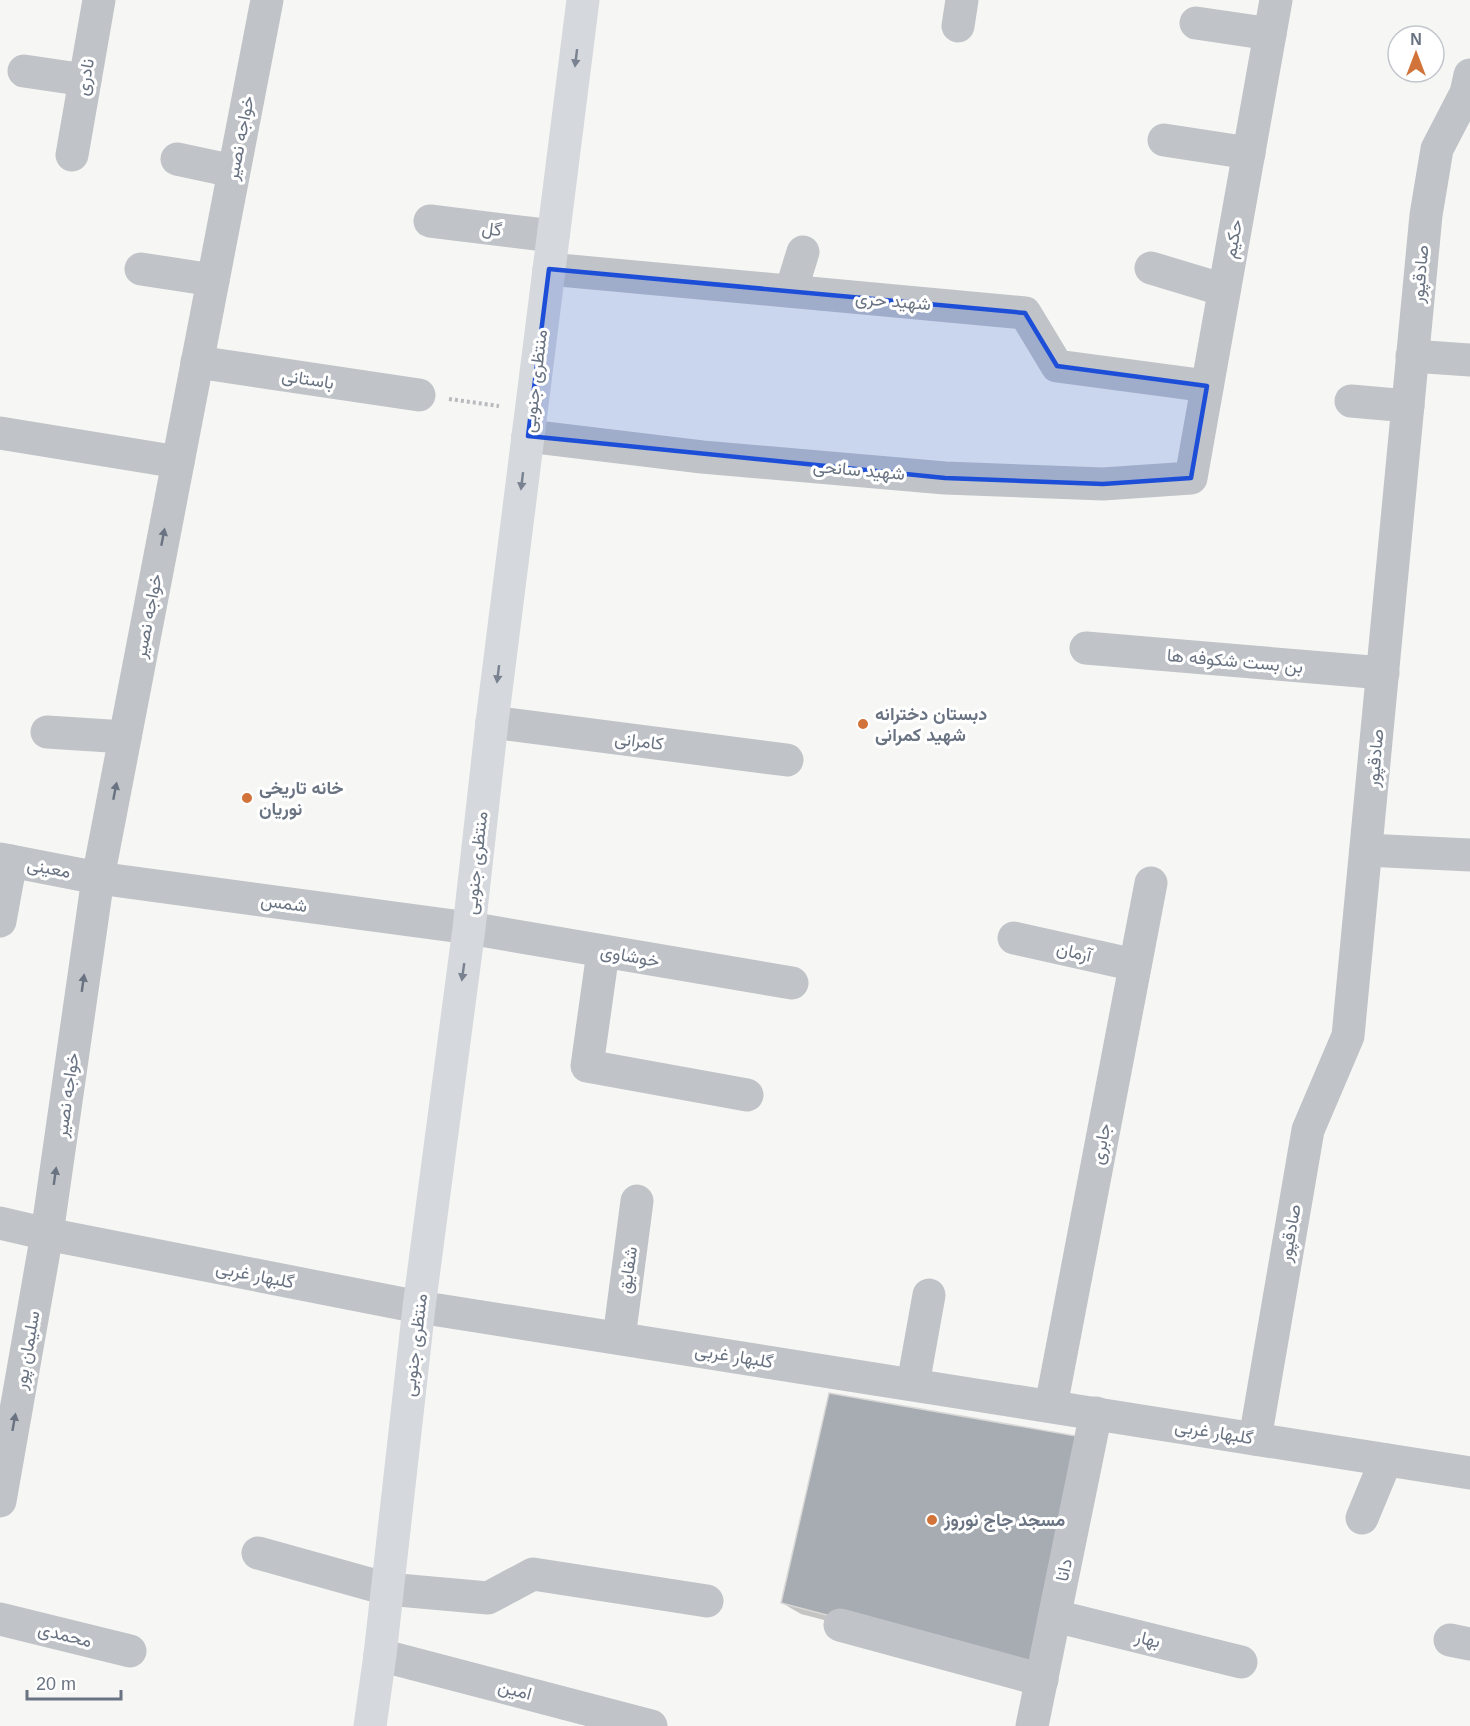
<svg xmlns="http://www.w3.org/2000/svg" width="1470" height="1726" font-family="Arial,Vazirmatn,sans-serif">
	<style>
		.shadow { fill: #0003 }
		.building { fill: #a7acb3; stroke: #d8d8d6; stroke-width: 1.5 }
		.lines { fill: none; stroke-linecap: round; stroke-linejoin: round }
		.path { stroke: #b8babd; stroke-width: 4; stroke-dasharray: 3 3; stroke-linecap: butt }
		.minor { stroke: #c0c3c7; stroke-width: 33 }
		.major { stroke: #d5d8dc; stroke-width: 33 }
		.oneway { fill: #798290 }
		.oneway2 { fill: #697382 }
		.marked { fill: #1d4ed8; fill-opacity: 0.2; stroke: #1d4ed8; stroke-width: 4.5; stroke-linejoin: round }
		.poi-dot { fill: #d27339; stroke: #fff; stroke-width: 2 }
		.labels { text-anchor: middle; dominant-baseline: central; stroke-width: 6; stroke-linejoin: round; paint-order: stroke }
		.street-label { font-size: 18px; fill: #697382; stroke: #fff }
		.poi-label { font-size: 18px; font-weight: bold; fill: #697382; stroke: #fff; text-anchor: start }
	</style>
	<rect width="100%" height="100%" fill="#f6f7f4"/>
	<polygon class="shadow" points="1081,1439 1051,1679 801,1614 782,1603"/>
	<polygon class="building" points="829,1393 1082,1437 1032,1669 781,1603"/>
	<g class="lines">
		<polyline class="path" points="449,399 499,406"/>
		<g class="minor">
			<polyline points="1196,23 1270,34"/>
			<polyline points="958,26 962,0"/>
			<polyline points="24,71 85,80"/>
			<polyline points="1164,140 1249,153"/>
			<polyline points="72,155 99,0"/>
			<polyline points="177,159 233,171"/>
			<polyline points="430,221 553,236"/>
			<polyline points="1151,268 1224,290"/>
			<polyline points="141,269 213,280"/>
			<polyline points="549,269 1025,313 1057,366 1207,386"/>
			<polyline points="791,291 803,252"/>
			<polyline points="1412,356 1470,360"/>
			<polyline points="197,362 419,395"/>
			<polyline points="1351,401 1408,406"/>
			<polyline points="0,433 178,462"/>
			<polyline points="528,436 702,457 945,478 1103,484 1191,478 1276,0"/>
			<polyline points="1086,648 1383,673"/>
			<polyline points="492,722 787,760"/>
			<polyline points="47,732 125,737"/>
			<polyline points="1366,850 1470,855"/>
			<polyline points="0,859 98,878 469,928 792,983"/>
			<polyline points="0,921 11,861"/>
			<polyline points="1014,938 1135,965"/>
			<polyline points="603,952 587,1066 747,1095"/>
			<polyline points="0,1223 47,1234 419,1307 1470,1473"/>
			<polyline points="619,1338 637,1201"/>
			<polyline points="913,1384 929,1295"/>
			<polyline points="1051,1406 1151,883"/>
			<polyline points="1255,1439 1308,1130 1348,1036 1426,215 1437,149 1466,93 1470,75"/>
			<polyline points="0,1501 47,1234 98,878 267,0"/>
			<polyline points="1362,1518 1386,1460"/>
			<polyline points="258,1553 387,1589 488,1598 533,1574 707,1601"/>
			<polyline points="1055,1616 1241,1662"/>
			<polyline points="0,1619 130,1651"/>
			<polyline points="840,1625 1042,1680"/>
			<polyline points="1450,1640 1470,1644"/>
			<polyline points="380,1655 651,1726"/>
			<polyline points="1032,1726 1096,1413"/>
		</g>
		<polyline class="major" points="370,1726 380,1655 419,1307 469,928 492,722 583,0"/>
	</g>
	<defs><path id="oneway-solid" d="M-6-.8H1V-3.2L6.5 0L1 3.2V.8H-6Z" transform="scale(1.5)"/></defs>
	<g class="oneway">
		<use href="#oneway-solid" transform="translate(576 58) rotate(97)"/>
		<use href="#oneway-solid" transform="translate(522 481) rotate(97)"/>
		<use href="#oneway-solid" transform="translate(498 674) rotate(97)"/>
		<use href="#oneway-solid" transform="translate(463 972) rotate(98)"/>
	</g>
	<g class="oneway2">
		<use href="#oneway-solid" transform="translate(163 537) rotate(-79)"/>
		<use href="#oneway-solid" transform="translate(115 791) rotate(-79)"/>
		<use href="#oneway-solid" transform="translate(83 983) rotate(-82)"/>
		<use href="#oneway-solid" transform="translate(55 1176) rotate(-82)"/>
		<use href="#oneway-solid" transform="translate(14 1422) rotate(-80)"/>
	</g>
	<path class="marked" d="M 549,269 L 1025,313 L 1057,366 L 1207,386 L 1191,478 L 1103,484 L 945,478 L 528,436 Z"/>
	<g class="poi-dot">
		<circle cx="863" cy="724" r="6"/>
		<circle cx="247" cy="798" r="6"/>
		<circle cx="932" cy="1520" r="6"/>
	</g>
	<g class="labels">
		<g class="street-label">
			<text transform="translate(85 77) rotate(-80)">نادری</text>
			<text transform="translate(240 138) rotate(-79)">خواجه نصیر</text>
			<text transform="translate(492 229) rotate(7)">گل</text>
			<text transform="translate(1233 239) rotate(-80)">حکیم</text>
			<text transform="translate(1420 274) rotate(-85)">صادقپور</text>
			<text transform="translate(893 301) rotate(5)">شهید حری</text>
			<text transform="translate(308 379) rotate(9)">باستانی</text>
			<text transform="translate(535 381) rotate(-83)">منتظری جنوبی</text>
			<text transform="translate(859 470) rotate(5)">شهید سانحی</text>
			<text transform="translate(148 616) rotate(-79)">خواجه نصیر</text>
			<text transform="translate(1235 661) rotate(5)">بن بست شکوفه ها</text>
			<text transform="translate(639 741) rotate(7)">کامرانی</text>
			<text transform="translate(1375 758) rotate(-85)">صادقپور</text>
			<text transform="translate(476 863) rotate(-84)">منتظری جنوبی</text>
			<text transform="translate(49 868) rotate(11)">معینی</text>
			<text transform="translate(284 903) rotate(8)">شمس</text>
			<text transform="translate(1074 952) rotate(13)">آرمان</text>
			<text transform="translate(630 956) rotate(10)">خوشاوی</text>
			<text transform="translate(67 1095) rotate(-82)">خواجه نصیر</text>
			<text transform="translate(1101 1144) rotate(-79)">جابری</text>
			<text transform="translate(1290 1233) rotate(-80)">صادقپور</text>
			<text transform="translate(628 1270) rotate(-82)">شقایق</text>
			<text transform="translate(255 1275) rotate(11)">گلبهار غربی</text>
			<text transform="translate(415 1345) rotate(-83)">منتظری جنوبی</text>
			<text transform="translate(27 1350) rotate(-80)">سلیمان پور</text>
			<text transform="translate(734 1356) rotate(9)">گلبهار غربی</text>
			<text transform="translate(1214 1432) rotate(9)">گلبهار غربی</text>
			<text transform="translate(1064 1570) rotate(-78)">دانا</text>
			<text transform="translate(65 1635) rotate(14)">محمدی</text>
			<text transform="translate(1148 1639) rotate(14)">بهار</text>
			<text transform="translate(515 1690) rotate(15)">امین</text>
		</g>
		<g class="poi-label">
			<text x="875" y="714">دبستان دخترانه<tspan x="875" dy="21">شهید کمرانی</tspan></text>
			<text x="259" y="788">خانه تاریخی<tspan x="259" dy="21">نوریان</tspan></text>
			<text x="944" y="1520">مسجد جاج نوروز</text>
		</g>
	</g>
	<g transform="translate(1416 54)"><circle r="28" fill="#ffffff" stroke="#c3c7cd" stroke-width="1.5"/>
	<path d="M0-4.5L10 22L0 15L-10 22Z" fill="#d27339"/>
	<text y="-9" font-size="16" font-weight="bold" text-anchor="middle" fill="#697382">N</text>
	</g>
	<path d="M27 1690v9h94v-9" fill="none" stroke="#697382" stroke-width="3"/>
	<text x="36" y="1690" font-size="18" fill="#697382" stroke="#ffffff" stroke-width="4.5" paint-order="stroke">20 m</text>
</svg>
